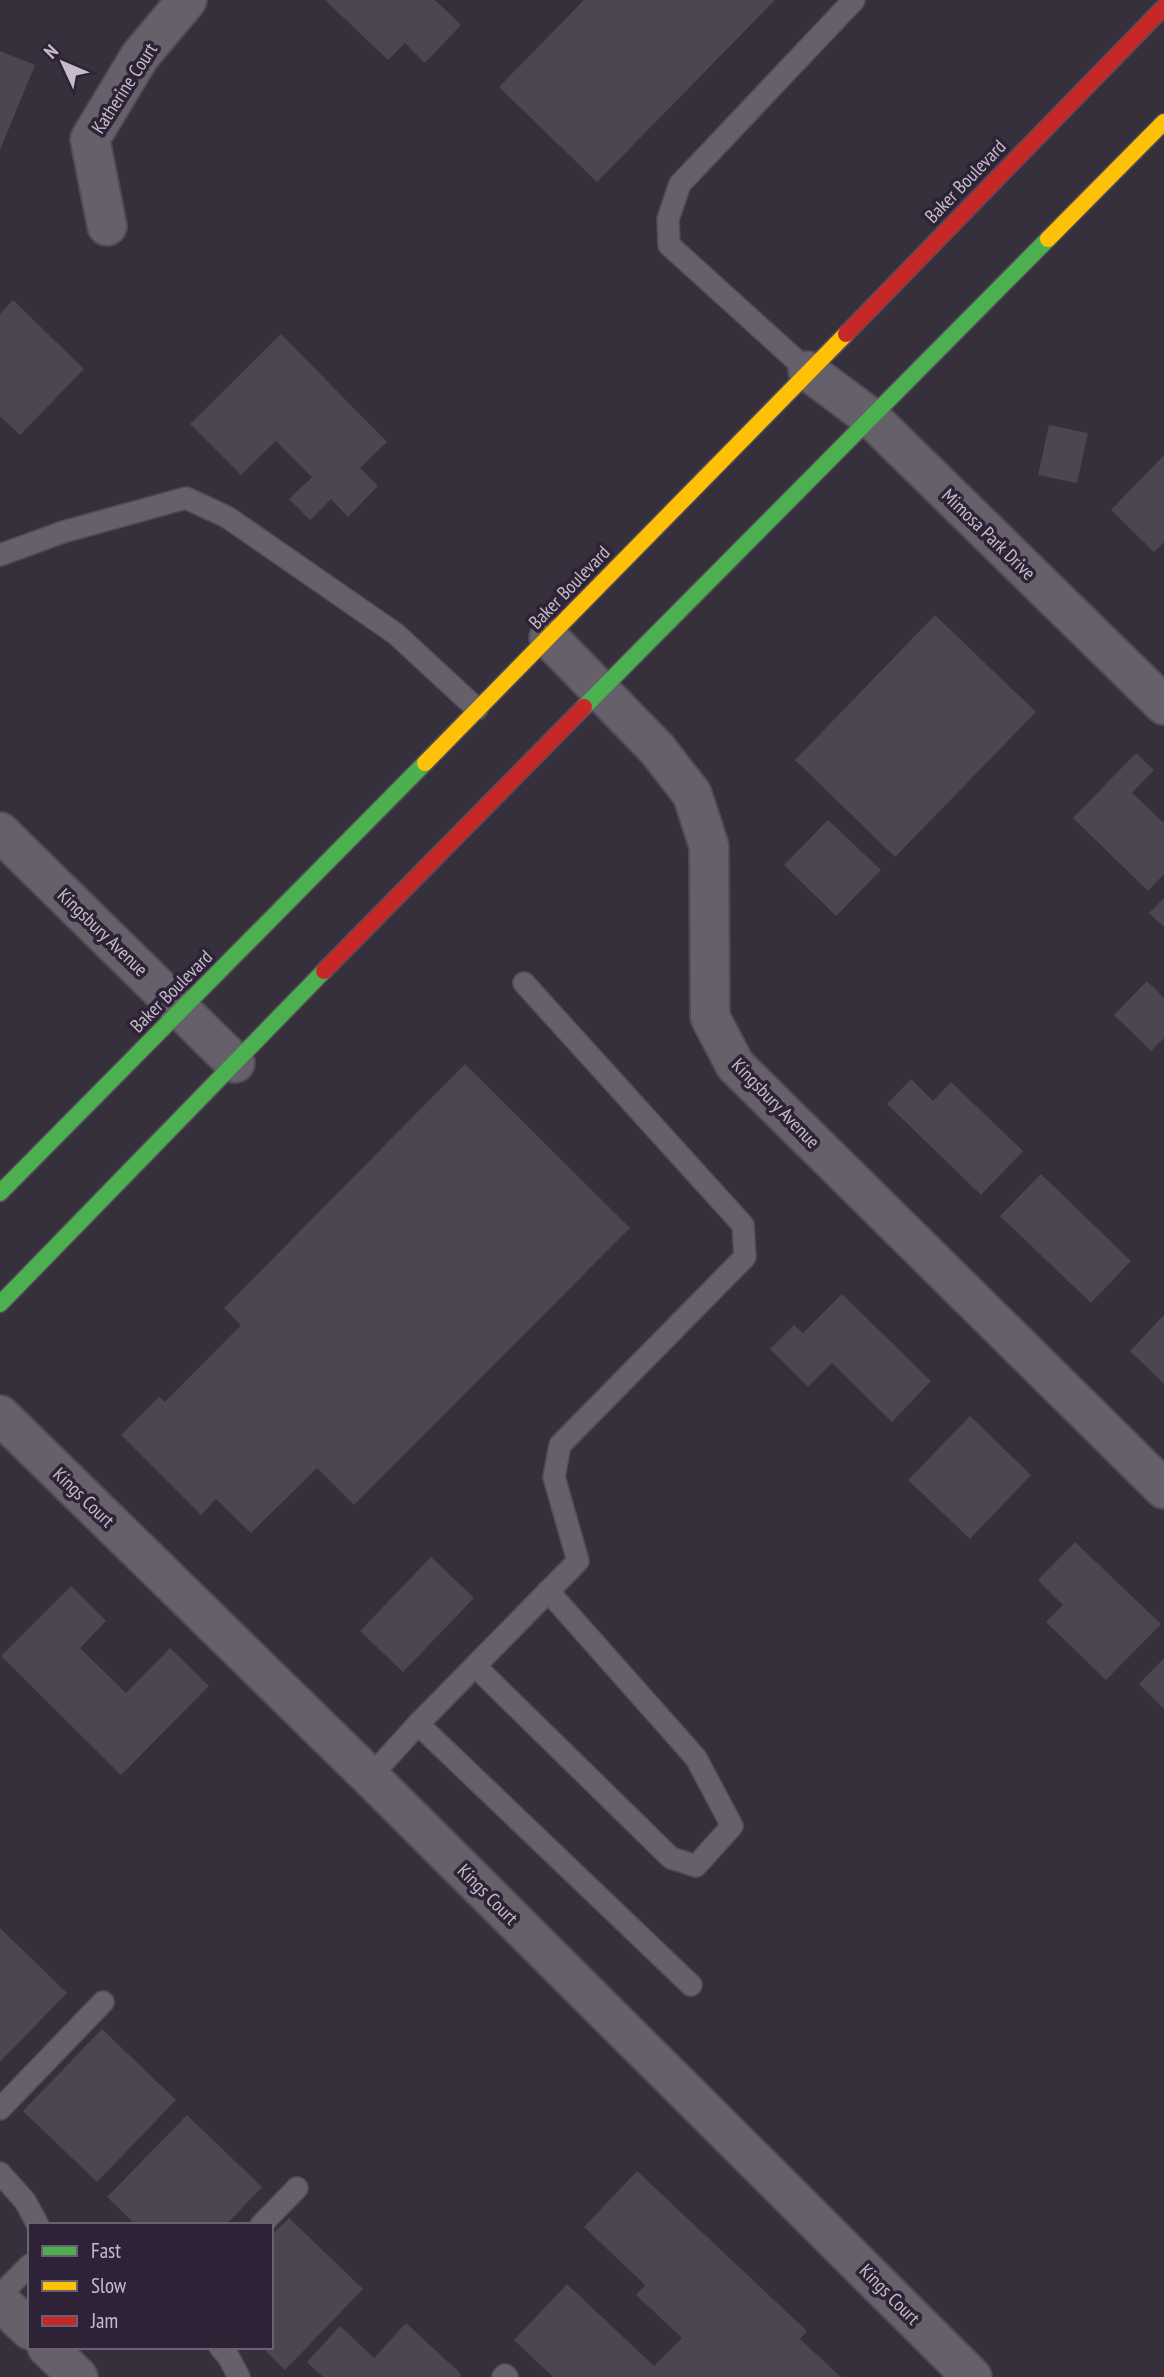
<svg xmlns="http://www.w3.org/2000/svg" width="1164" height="2377" font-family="'PT Sans Narrow',sans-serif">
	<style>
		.building { fill: #4b4650 }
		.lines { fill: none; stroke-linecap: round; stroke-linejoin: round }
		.lane-casing { stroke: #504b54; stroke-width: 24 }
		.street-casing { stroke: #504b54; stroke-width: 42 }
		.fast-casing { stroke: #534d58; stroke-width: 19 }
		.slow-casing { stroke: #534d58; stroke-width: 19 }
		.jam-casing { stroke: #534d58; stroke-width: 19 }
		.lane { stroke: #65606a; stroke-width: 21 }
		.street { stroke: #65606a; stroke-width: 38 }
		.fast { stroke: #4caf50; stroke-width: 16 }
		.slow { stroke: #ffc107; stroke-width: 16 }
		.jam { stroke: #c62828; stroke-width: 16 }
		.labels { text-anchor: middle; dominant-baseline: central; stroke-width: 7; stroke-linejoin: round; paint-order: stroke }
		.street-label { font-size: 19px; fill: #c5bbcb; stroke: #2e2336 }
	</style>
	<rect width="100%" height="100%" fill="#362f3c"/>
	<g class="building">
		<polygon points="325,0 435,0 461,25 425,63 405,43 388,60"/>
		<polygon points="584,0 775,0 597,182 499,87"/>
		<polygon points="0,51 35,65 0,150"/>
		<polygon points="13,300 84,369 20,435 0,416 0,314"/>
		<polygon points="281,334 387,442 360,468 378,486 348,517 331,499 310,520 289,499 312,477 276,441 241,475 190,424"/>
		<polygon points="1049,425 1088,433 1077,483 1038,475"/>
		<polygon points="1164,455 1164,542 1154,552 1111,510"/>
		<polygon points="935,615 1036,712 895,857 795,760"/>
		<polygon points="1136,753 1154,770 1132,793 1164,823 1164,874 1148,891 1073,818"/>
		<polygon points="828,820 881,870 836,916 784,865"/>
		<polygon points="1164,898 1164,927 1149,913"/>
		<polygon points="1147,981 1164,998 1164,1038 1151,1051 1114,1015"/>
		<polygon points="465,1064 630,1228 354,1505 317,1468 251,1533 216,1499 201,1515 121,1435 159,1397 165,1402 241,1325 224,1308"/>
		<polygon points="911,1079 933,1101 951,1082 1023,1151 981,1195 887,1104"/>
		<polygon points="1041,1174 1131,1261 1091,1303 1000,1216"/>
		<polygon points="842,1294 931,1381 892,1422 832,1363 808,1387 770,1349 794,1325 803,1333"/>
		<polygon points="1164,1315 1164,1384 1130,1351"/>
		<polygon points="970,1416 1031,1475 970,1539 908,1480"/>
		<polygon points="1075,1542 1161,1624 1106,1680 1046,1622 1063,1605 1038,1580"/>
		<polygon points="431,1557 474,1598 403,1672 360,1631"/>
		<polygon points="71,1586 106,1621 80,1648 126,1693 170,1648 209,1686 121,1775 1,1656"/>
		<polygon points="1164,1658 1164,1709 1139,1684"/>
		<polygon points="0,1928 67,1993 0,2062"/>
		<polygon points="102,2029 176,2100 97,2182 23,2111"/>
		<polygon points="187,2115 262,2187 226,2225 136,2225 107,2197"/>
		<polygon points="637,2171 807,2331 800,2339 841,2377 553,2377 514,2340 567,2284 654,2366 682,2338 636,2295 645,2285 584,2227"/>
		<polygon points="289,2218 363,2289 285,2370 262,2347 271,2347 271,2236"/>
		<polygon points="406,2323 461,2374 459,2377 323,2377 307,2362 340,2326 374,2358"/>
	</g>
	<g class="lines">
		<defs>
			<g id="lane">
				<polyline points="808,371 669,245 668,219 680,184 854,0"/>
				<polyline points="0,555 63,532 186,498 227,517 396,634 477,709"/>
				<polyline points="475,1666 671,1858 696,1866 732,1826 696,1758 548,1591"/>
				<polyline points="418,1724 691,1985"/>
				<polyline points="370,1777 418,1724 578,1561 554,1477 560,1445 745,1257 743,1225 524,983"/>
				<polyline points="0,2109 103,2002"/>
				<polyline points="0,2173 25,2201 38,2225"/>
				<polyline points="261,2225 297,2188"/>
				<polyline points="0,2295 30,2265"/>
				<polyline points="220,2347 228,2356 239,2377"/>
				<polyline points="503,2377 505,2375 507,2377"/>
			</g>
			<g id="street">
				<polyline points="107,226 90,139 140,56 187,0"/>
				<polyline points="808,371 871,418 1164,705"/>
				<polyline points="549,638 657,749 692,794 709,846 710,1017 735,1065 1164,1489"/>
				<polyline points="0,832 235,1063"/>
				<polyline points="0,1415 370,1777 972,2377"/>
				<polyline points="0,2301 30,2330"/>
				<polyline points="47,2347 78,2377"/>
			</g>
			<g id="fast">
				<polyline points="584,707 1048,239"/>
				<polyline points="0,1193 425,763"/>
				<polyline points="0,1304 324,971"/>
			</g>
			<g id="slow">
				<polyline points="1048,239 1164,122"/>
				<polyline points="425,763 846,334"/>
			</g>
			<g id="jam">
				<polyline points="846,334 1164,7"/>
				<polyline points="324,971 584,707"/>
			</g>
		</defs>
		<use href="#lane" class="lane-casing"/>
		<use href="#street" class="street-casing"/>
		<use href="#fast" class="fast-casing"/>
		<use href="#slow" class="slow-casing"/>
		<use href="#jam" class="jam-casing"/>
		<use href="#lane" class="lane"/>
		<use href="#street" class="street"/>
		<use href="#fast" class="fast"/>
		<use href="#slow" class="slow"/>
		<use href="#jam" class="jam"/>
	</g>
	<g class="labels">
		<g class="street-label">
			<text transform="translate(124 88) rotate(-57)">Katherine Court</text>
			<text transform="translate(965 181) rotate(-46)">Baker Boulevard</text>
			<text transform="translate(989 534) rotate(44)">Mimosa Park Drive</text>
			<text transform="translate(569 587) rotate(-46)">Baker Boulevard</text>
			<text transform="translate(103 932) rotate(44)">Kingsbury Avenue</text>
			<text transform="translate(171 991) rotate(-45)">Baker Boulevard</text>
			<text transform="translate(776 1103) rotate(46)">Kingsbury Avenue</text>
			<text transform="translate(84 1497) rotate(44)">Kings Court</text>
			<text transform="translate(488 1894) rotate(45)">Kings Court</text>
			<text transform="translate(890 2294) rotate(45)">Kings Court</text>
		</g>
	</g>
	<rect x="28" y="2223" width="245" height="126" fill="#2e2336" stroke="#6a6072" stroke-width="2"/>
	<rect x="42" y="2246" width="35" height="10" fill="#4caf50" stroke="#6a6072" stroke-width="2"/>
	<text x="91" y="2258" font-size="21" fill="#c5bbcb">Fast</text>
	<rect x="42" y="2281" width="35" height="10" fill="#ffc107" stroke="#6a6072" stroke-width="2"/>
	<text x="91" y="2293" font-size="21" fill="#c5bbcb">Slow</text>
	<rect x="42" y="2316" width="35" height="10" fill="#c62828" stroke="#6a6072" stroke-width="2"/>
	<text x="91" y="2328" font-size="21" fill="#c5bbcb">Jam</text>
	<g transform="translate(63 63) rotate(314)" stroke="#2e2336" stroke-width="5" paint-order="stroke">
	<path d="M0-5L12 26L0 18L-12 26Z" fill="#c5bbcb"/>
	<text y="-10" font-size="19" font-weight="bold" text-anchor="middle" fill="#c5bbcb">N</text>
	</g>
</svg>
